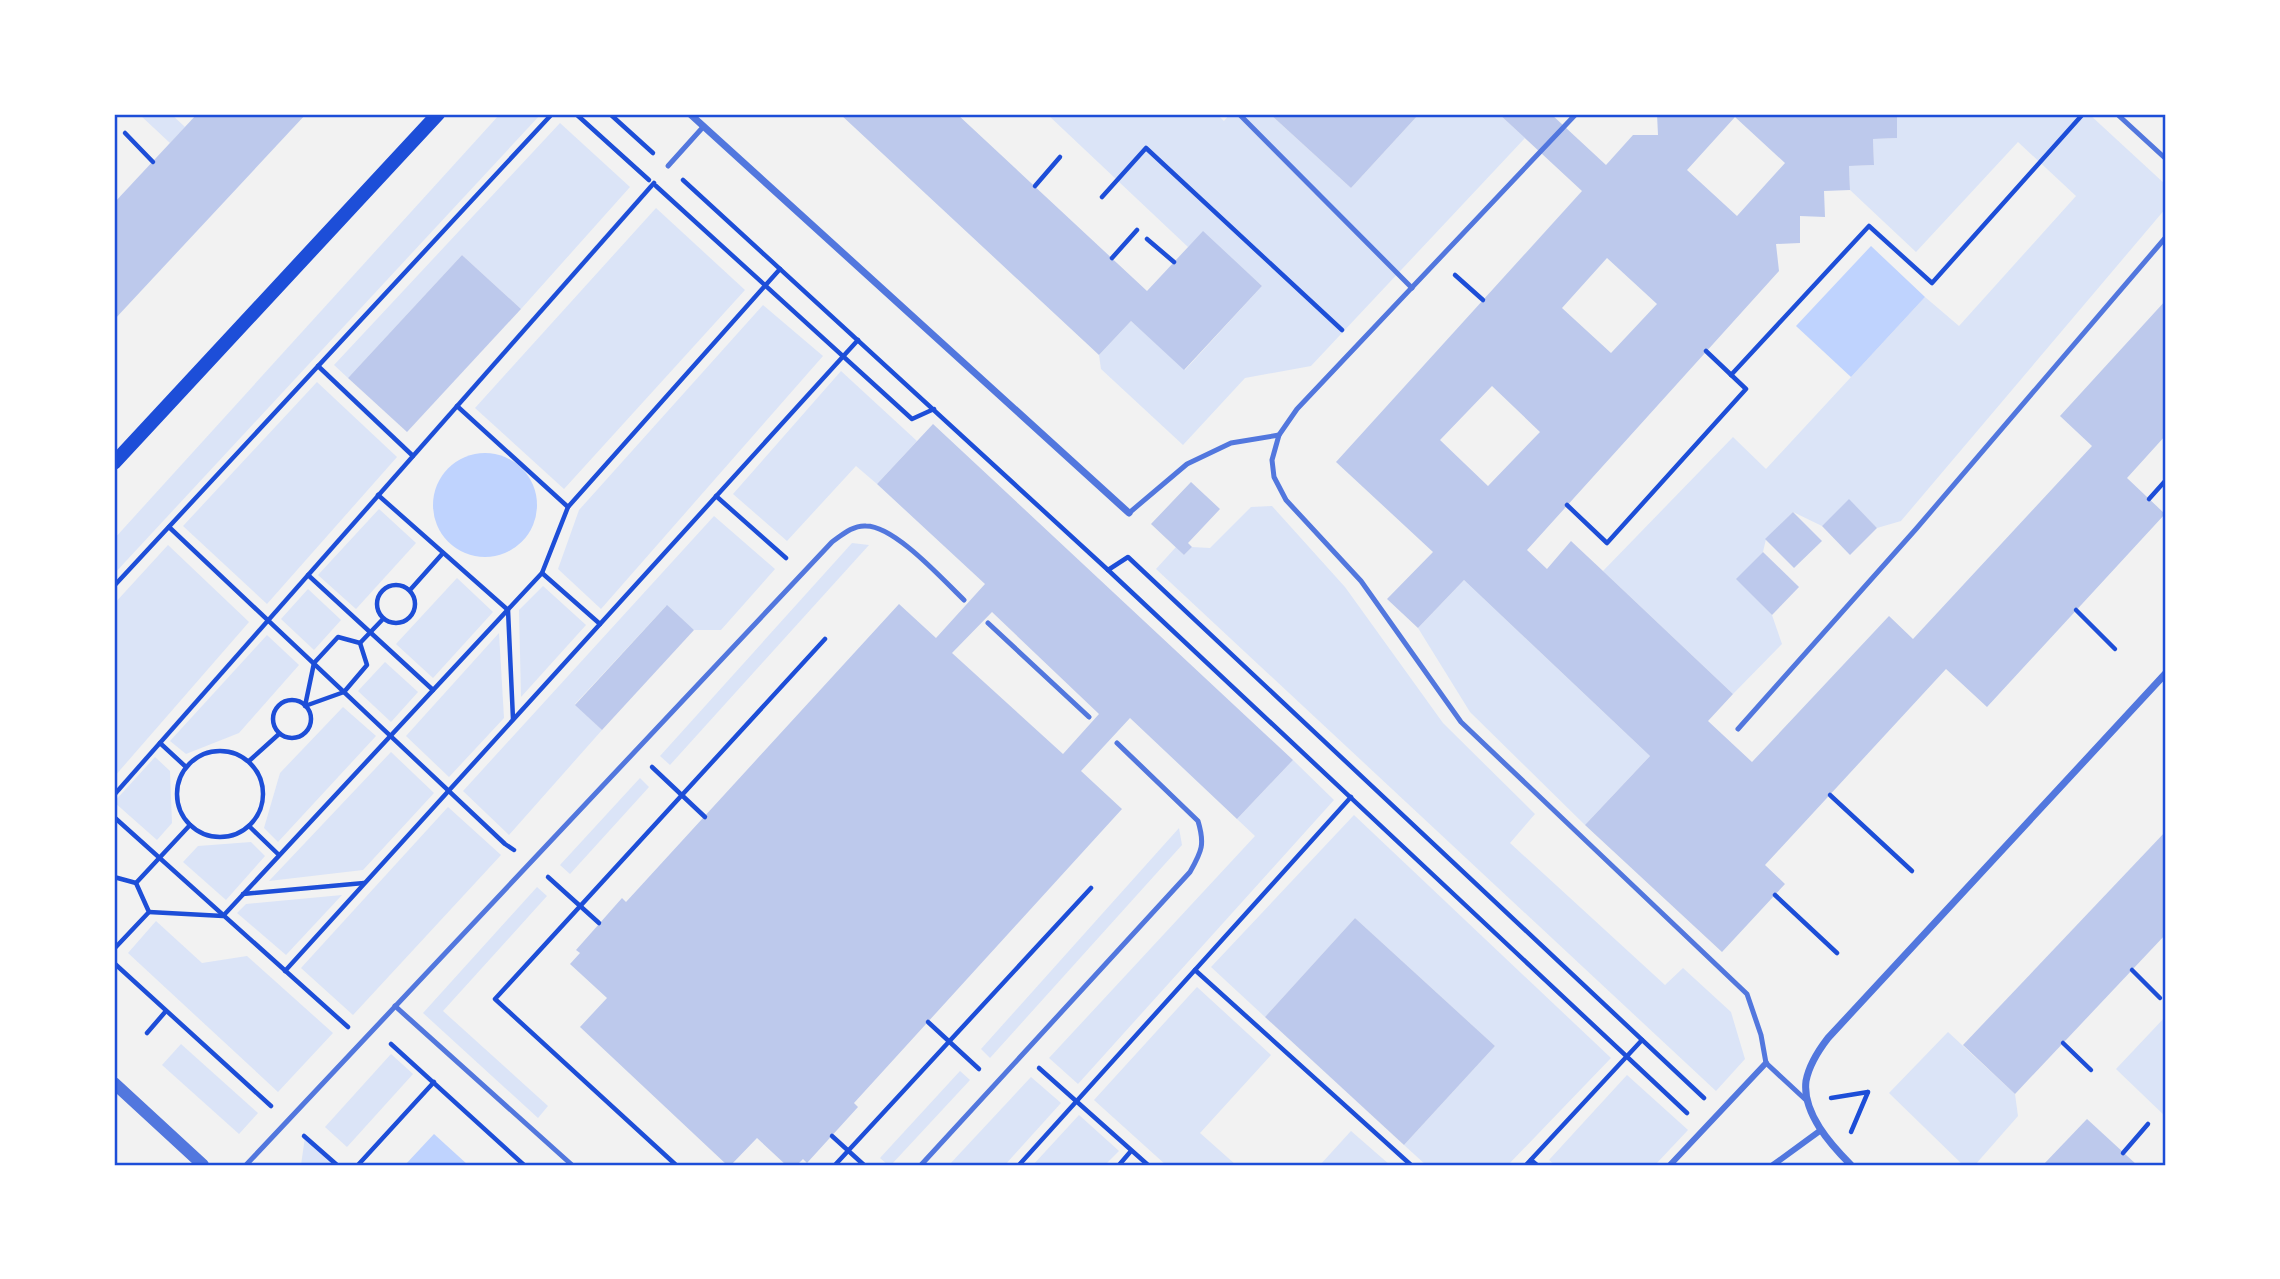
<svg xmlns="http://www.w3.org/2000/svg" width="2280" height="1279" font-family="Commissioner,sans-serif">
	<style>
		.green { fill: #dbe4f7 }
		.water { fill: #bfd3fe }
		.building { fill: #bdc9ec; fill-rule: evenodd }
		.lines { fill: none; stroke-linecap: round; stroke-linejoin: round }
		.path { stroke: #1d4ed8; stroke-width: 4.5 }
		.service { stroke: #5277de; stroke-width: 5 }
		.pedestrian { stroke: #5277de; stroke-width: 6 }
		.minor { stroke: #5277de; stroke-width: 7 }
		.tertiary { stroke: #5277de; stroke-width: 12 }
		.secondary { stroke: #1d4ed8; stroke-width: 14 }
		.neatline { fill: none; stroke: #1d4ed8; stroke-width: 2.5 }
	</style>
	<rect width="100%" height="100%" fill="#f2f2f2"/>
	<g class="green">
		<polygon points="139,114 171,114 185,127 170,143"/>
		<polygon points="500,114 541,114 114,574 114,539"/>
		<polygon points="1047,114 1217,114 1224,121 1230,114 1270,114 1351,188 1419,114 1499,114 1525,138 1311,366 1245,378 1183,445 1101,369 1099,355 1131,321 1185,370 1262,286 1203,232 1188,247"/>
		<polygon points="1897,114 2089,114 2166,185 2166,208 1901,521 1877,528 1849,500 1822,526 1793,512 1766,539 1763,552 1737,579 1772,615 1782,644 1733,694 1603,571 1733,437 1766,469 1925,297 1959,326 2076,196 2018,142 1916,252 1850,190 1849,166 1874,165 1873,139 1897,138"/>
		<polygon points="560,123 630,187 521,309 462,255 348,378 334,365"/>
		<polygon points="656,208 745,290 564,489 475,408"/>
		<polygon points="763,305 823,356 601,609 558,569 579,510"/>
		<polygon points="841,371 917,441 877,484 856,466 787,541 733,494"/>
		<polygon points="317,382 397,457 267,604 183,526"/>
		<polygon points="1272,506 1345,587 1443,723 1535,814 1510,843 1665,985 1683,968 1731,1012 1745,1059 1716,1091 1156,569 1176,547 1184,555 1192,547 1210,548 1251,507"/>
		<polygon points="379,509 416,543 356,609 318,575"/>
		<polygon points="714,516 775,569 721,630 694,630 666,606 575,704 602,730 509,835 463,791"/>
		<polygon points="852,543 869,545 670,765 660,756"/>
		<polygon points="168,545 249,622 114,777 114,604"/>
		<polygon points="457,578 493,612 433,678 396,644"/>
		<polygon points="1464,580 1650,756 1585,825 1470,712 1418,628"/>
		<polygon points="543,586 586,625 521,697 519,610"/>
		<polygon points="308,589 341,620 314,650 281,619"/>
		<polygon points="499,633 504,718 449,777 406,736"/>
		<polygon points="267,635 299,665 239,733 186,754 170,741"/>
		<polygon points="385,662 418,692 391,722 358,691"/>
		<polygon points="343,707 376,736 278,842 264,828 280,773"/>
		<polygon points="391,752 434,793 363,870 269,881"/>
		<polygon points="155,757 170,771 172,823 157,840 114,802"/>
		<polygon points="1293,760 1334,800 1078,1084 1049,1058 1255,836 1237,819"/>
		<polygon points="640,778 649,787 570,874 560,865"/>
		<polygon points="448,807 501,855 353,1015 301,968"/>
		<polygon points="1354,815 1611,1058 1508,1165 1426,1165 1404,1145 1495,1046 1355,918 1265,1017 1211,967"/>
		<polygon points="1179,828 1182,845 990,1058 981,1049"/>
		<polygon points="251,842 265,856 226,900 183,862 198,846"/>
		<polygon points="537,887 547,896 443,1011 548,1106 538,1118 423,1013"/>
		<polygon points="342,895 286,955 237,913 246,904"/>
		<polygon points="156,921 202,963 247,956 333,1033 278,1092 128,953"/>
		<polygon points="1197,987 1271,1055 1200,1133 1236,1165 1166,1165 1094,1100"/>
		<polygon points="2166,1016 2166,1117 2116,1069"/>
		<polygon points="1948,1032 2015,1094 2018,1116 1975,1165 1963,1165 1889,1093"/>
		<polygon points="181,1044 258,1113 239,1134 162,1065"/>
		<polygon points="391,1054 413,1074 347,1147 325,1127"/>
		<polygon points="960,1071 970,1080 891,1165 888,1165 880,1158"/>
		<polygon points="1627,1075 1688,1130 1655,1165 1555,1165 1549,1160"/>
		<polygon points="1031,1077 1061,1103 1005,1165 949,1165"/>
		<polygon points="1079,1115 1119,1151 1105,1165 1033,1165"/>
		<polygon points="1351,1131 1390,1165 1320,1165"/>
		<polygon points="305,1137 337,1165 301,1165"/>
	</g>
	<g class="water">
		<polygon points="1871,246 1925,297 1851,377 1796,326"/>
		<circle cx="485" cy="505" r="52"/>
		<polygon points="434,1134 468,1165 405,1165"/>
	</g>
	<g class="building">
		<polygon points="197,114 306,114 114,320 114,203"/>
		<polygon points="840,114 957,114 1147,291 1203,231 1262,286 1184,370 1131,321 1099,355"/>
		<polygon points="1270,114 1419,114 1351,188"/>
		<path d="M 1499,114 L 1551,114 L 1606,165 L 1633,135 L 1658,135 L 1657,114 L 1897,114 L 1897,138 L 1873,139 L 1874,165 L 1849,166 L 1850,190 L 1824,191 L 1825,217 L 1800,216 L 1800,243 L 1776,244 L 1779,271 L 1527,550 L 1547,569 L 1571,541 L 1603,571 L 1733,694 L 1708,721 L 1752,762 L 1889,616 L 1913,639 L 2092,446 L 2060,416 L 2166,300 L 2166,435 L 2127,478 L 2165,514 L 1987,707 L 1946,669 L 1765,865 L 1785,884 L 1722,952 L 1585,825 L 1650,756 L 1464,580 L 1418,628 L 1387,599 L 1433,552 L 1336,462 L 1582,191 ZM 1735,117 L 1785,163 L 1737,216 L 1687,170 ZM 1607,258 L 1657,304 L 1611,353 L 1562,308 ZM 1492,386 L 1540,432 L 1488,486 L 1440,440 Z"/>
		<polygon points="462,255 521,309 407,432 348,378"/>
		<path d="M 933,424 L 1293,760 L 1237,819 L 1130,718 L 1081,771 L 1122,809 L 854,1103 L 858,1107 L 807,1163 L 803,1159 L 797,1165 L 786,1165 L 757,1138 L 731,1165 L 727,1165 L 580,1027 L 607,998 L 570,964 L 580,953 L 576,950 L 622,898 L 626,902 L 899,604 L 936,638 L 985,584 L 877,484 ZM 992,612 L 1099,714 L 1063,754 L 952,653 Z"/>
		<polygon points="1191,482 1220,509 1188,543 1192,547 1184,555 1151,524"/>
		<polygon points="1849,499 1877,528 1850,555 1822,526"/>
		<polygon points="1793,512 1822,541 1794,568 1765,539"/>
		<polygon points="1763,552 1799,587 1772,615 1736,579"/>
		<polygon points="667,605 694,630 602,730 575,705"/>
		<polygon points="2166,831 2166,934 2015,1094 1963,1045"/>
		<polygon points="1355,918 1495,1046 1404,1145 1265,1017"/>
		<polygon points="2087,1119 2137,1165 2043,1165"/>
	</g>
	<g class="lines">
		<g class="path">
			<polyline points="576,114 649,180"/>
			<polyline points="610,114 653,153"/>
			<polyline points="125,133 153,162"/>
			<polyline points="683,180 1108,570 1128,557 1704,1098"/>
			<polyline points="656,186 912,419 934,409"/>
			<polyline points="1035,186 1060,157"/>
			<polyline points="1102,197 1146,148 1342,330"/>
			<polyline points="1147,239 1174,262"/>
			<polyline points="1112,258 1137,230"/>
			<polyline points="1455,275 1483,300"/>
			<polyline points="318,366 413,456"/>
			<polyline points="1731,375 1869,226 1932,283 2083,114"/>
			<polyline points="457,406 568,507"/>
			<polyline points="378,495 508,610 513,719"/>
			<polyline points="716,496 786,558"/>
			<polyline points="2149,499 2166,480"/>
			<polyline points="1567,505 1607,543 1746,389 1706,351"/>
			<polyline points="169,527 505,844 514,850"/>
			<polyline points="1108,570 1687,1113"/>
			<polyline points="542,573 600,624"/>
			<polyline points="308,575 433,690"/>
			<circle cx="396" cy="604" r="19"/>
			<polyline points="114,586 552,114"/>
			<polyline points="410,590 443,553"/>
			<polyline points="2076,610 2115,649"/>
			<polygon points="338,637 360,643 367,665 344,692 305,706 314,663"/>
			<polyline points="360,643 383,619"/>
			<circle cx="292" cy="719" r="19"/>
			<polyline points="160,743 186,767"/>
			<circle cx="220" cy="794" r="43"/>
			<polyline points="249,761 279,734"/>
			<polyline points="652,767 705,817"/>
			<polyline points="114,795 654,183"/>
			<polyline points="1830,795 1912,871"/>
			<polyline points="114,817 348,1027"/>
			<polyline points="249,826 279,855"/>
			<polyline points="114,877 136,883 149,912 114,949"/>
			<polyline points="548,877 599,923"/>
			<polyline points="136,883 190,825"/>
			<polyline points="243,894 364,883"/>
			<polyline points="1775,895 1837,953"/>
			<polyline points="149,912 223,916 542,573 568,507 780,269"/>
			<polyline points="114,963 271,1106"/>
			<polyline points="1195,970 1411,1165"/>
			<polyline points="2132,970 2160,998"/>
			<polyline points="285,971 858,340"/>
			<polyline points="928,1022 979,1069"/>
			<polyline points="147,1033 166,1011"/>
			<polyline points="2063,1043 2091,1070"/>
			<polyline points="391,1044 524,1165"/>
			<polyline points="1039,1068 1148,1165"/>
			<polyline points="1831,1098 1868,1092"/>
			<polyline points="1851,1132 1868,1092"/>
			<polyline points="304,1136 337,1165"/>
			<polyline points="832,1136 864,1165"/>
			<polyline points="2123,1153 2148,1124"/>
			<polyline points="1531,1160 1537,1165"/>
			<polyline points="358,1165 434,1082"/>
			<polyline points="676,1165 495,999 825,639"/>
			<polyline points="835,1165 1091,888"/>
			<polyline points="1019,1165 1351,797"/>
			<polyline points="1119,1165 1131,1151"/>
			<polyline points="1526,1165 1642,1040"/>
		</g>
		<g class="service">
			<polyline points="1239,114 1412,288"/>
			<polyline points="1576,114 1297,409 1279,435 1272,460 1274,477 1286,500 1361,581 1461,722 1747,994 1761,1035 1766,1063 1807,1101"/>
			<polyline points="2117,114 2166,159"/>
			<polyline points="668,166 704,126"/>
			<polyline points="1129,513 1187,464 1231,443 1279,435"/>
			<polyline points="988,623 1089,717"/>
			<polyline points="1738,729 1916,529 2166,237"/>
			<polyline points="395,1006 572,1165"/>
			<path d="M 246,1165 L 832,542 C 842,535 853,525 866,526 C 895,526 943,580 964,600"/>
			<path d="M 921,1165 L 1190,872 C 1202,851 1205,844 1198,821 L 1117,743"/>
		</g>
		<g class="pedestrian">
			<polyline points="1670,1165 1766,1063"/>
			<polyline points="1773,1165 1821,1130"/>
		</g>
		<g class="minor">
			<polyline points="690,114 1129,513"/>
			<path d="M 1851,1165 C 1831,1145 1802,1113 1806,1081 C 1809,1065 1818,1051 1828,1038 L 2166,673"/>
		</g>
		<polyline class="tertiary" points="114,1083 203,1165"/>
		<polyline class="secondary" points="114,463 438,114"/>
	</g>
	<rect width="2280" height="1279" fill="none" stroke="#ffffff" stroke-width="231"/>
	<rect x="116" y="116" width="2048" height="1048" class="neatline"/>
</svg>
